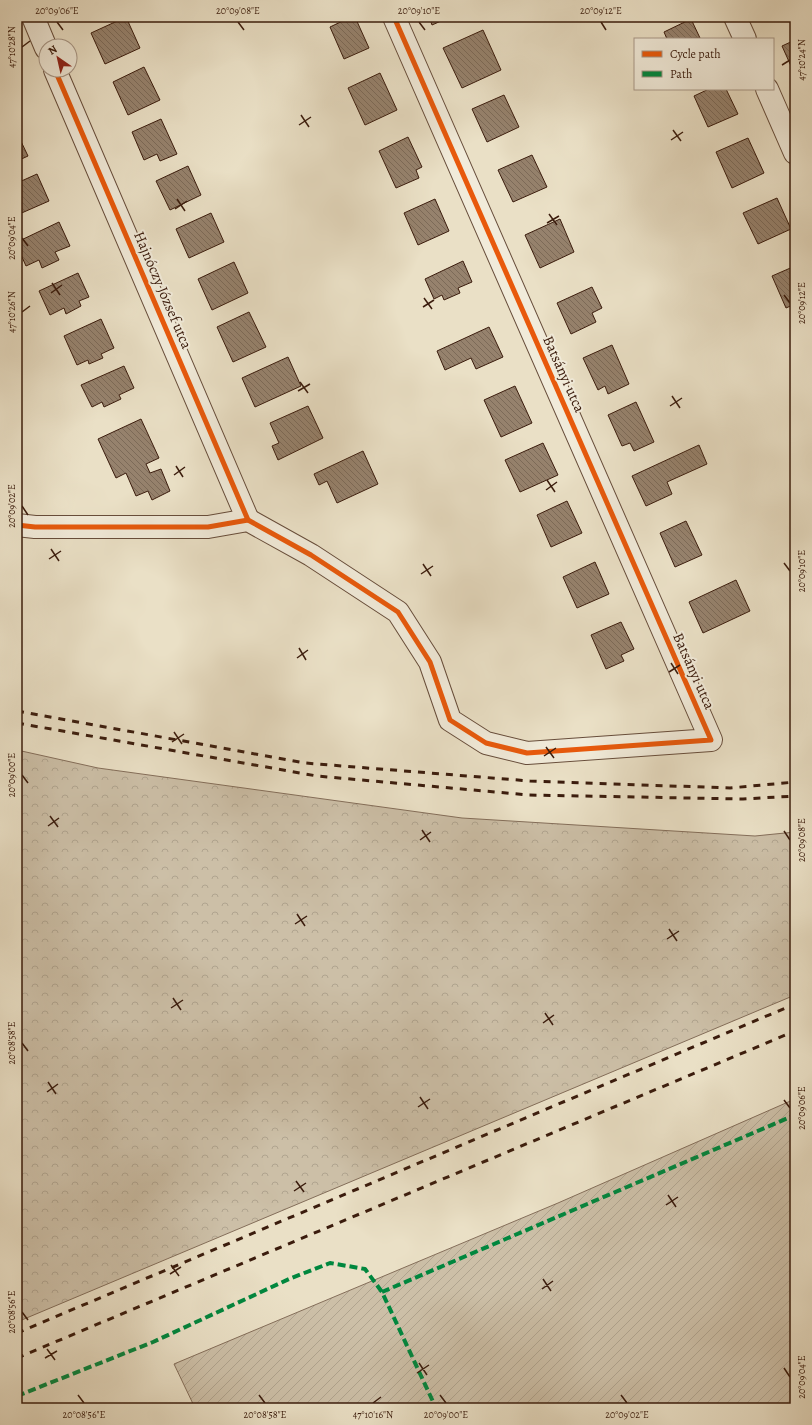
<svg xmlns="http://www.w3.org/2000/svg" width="812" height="1425" font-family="Alegreya,serif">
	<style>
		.forest { fill: url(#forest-crowns); stroke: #846e5a }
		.garden { fill: url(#garden-furrows); stroke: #846e5a }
		.building { fill: url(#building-back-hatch); stroke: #3b1c0d }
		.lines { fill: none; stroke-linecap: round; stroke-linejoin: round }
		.minor-casing { stroke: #674d3b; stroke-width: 24 }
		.minor { stroke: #f1ebda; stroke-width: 22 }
		.rail { stroke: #3b1c0d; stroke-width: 3; stroke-dasharray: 7 7; stroke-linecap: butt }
		.quiet { stroke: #00873e; stroke-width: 4; stroke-dasharray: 8 4; stroke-linecap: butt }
		.cycleway-casing { stroke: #f1ebda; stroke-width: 8 }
		.cycleway { stroke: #e8590c; stroke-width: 5 }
		.ticks { fill: none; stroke: #3b1c0d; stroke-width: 1.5 }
		.labels { text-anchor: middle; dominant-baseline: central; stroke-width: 4; stroke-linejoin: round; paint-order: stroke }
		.street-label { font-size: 15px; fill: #3b1c0d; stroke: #f1ebda }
		.neatline { fill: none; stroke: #3b1c0d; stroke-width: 1.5 }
		.ticks-label { font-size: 10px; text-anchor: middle; fill: #3b1c0d }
	</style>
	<defs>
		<pattern id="forest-crowns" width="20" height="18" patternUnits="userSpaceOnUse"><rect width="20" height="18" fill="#ccbfa7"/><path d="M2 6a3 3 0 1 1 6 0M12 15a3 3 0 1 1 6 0" fill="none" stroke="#b0a48f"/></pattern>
		<pattern id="garden-furrows" width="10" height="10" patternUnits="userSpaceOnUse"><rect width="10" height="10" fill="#ccbfa7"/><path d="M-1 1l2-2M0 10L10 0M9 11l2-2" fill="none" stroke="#b0a48f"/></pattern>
		<pattern id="building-back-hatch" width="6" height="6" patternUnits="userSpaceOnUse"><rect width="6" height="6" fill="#96826d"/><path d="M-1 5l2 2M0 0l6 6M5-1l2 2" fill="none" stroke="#7c6a58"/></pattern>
	</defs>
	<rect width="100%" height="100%" fill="#eae0c6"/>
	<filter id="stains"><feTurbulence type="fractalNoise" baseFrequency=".005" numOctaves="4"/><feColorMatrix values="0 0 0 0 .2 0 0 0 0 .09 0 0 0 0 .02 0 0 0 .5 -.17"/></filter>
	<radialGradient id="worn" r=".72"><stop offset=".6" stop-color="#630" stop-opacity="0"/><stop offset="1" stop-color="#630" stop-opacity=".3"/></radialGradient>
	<polygon class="forest" points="17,750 98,768 462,818 755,836 795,832 795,995 17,1322"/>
	<polygon class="garden" points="795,1099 795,1408 195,1408 174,1364 558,1203"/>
	<g class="building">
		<polygon points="126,17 140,48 105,64 91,33"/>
		<polygon points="351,17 355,17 369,48 344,59 330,27"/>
		<polygon points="429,17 450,17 432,25"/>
		<polygon points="691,19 700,38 667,39 664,32"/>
		<polygon points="483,30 501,70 462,88 443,48"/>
		<polygon points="795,40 795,75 782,46"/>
		<polygon points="144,67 160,100 128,115 113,82"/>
		<polygon points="380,73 397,110 365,125 348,88"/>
		<polygon points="709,89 726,89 738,114 708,127 694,96"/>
		<polygon points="504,95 519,127 487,142 472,109"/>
		<polygon points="161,119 177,154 160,161 157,154 144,160 132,132"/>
		<polygon points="17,133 28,156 17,161"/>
		<polygon points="408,137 422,167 416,170 419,178 396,188 379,151"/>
		<polygon points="748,138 764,173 732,188 716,152"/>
		<polygon points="532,155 547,187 513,202 498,170"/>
		<polygon points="188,166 201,195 170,210 156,181"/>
		<polygon points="37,174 49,201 17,215 17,183"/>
		<polygon points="777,198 791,229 758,244 743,213"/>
		<polygon points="435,199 449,231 418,245 404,213"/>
		<polygon points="211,213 224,242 189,258 176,229"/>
		<polygon points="560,219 574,252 540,268 525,235"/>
		<polygon points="59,222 70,246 55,252 59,260 42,268 39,260 26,266 17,246 17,242"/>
		<polygon points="463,261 472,282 458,288 460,293 444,300 442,295 434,299 425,279"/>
		<polygon points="234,262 248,293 212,310 198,279"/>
		<polygon points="795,266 795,304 786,308 772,276"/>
		<polygon points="78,273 89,297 79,301 81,306 66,314 64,308 50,315 39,291"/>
		<polygon points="592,287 602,308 592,313 596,322 571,334 557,303"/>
		<polygon points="249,312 266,347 233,362 217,327"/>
		<polygon points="101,319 114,348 101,354 103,358 89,364 88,360 77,365 64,336"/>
		<polygon points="489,327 503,357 476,369 471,358 445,370 437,351"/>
		<polygon points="612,345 629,384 608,394 605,386 598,390 583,358"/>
		<polygon points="288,357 301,386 255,407 242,378"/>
		<polygon points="124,366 134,388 119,395 121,399 104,407 102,402 92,407 81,385"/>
		<polygon points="515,386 532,423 501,437 484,400"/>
		<polygon points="636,402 654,442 634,451 630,443 622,446 608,415"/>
		<polygon points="308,406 323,438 278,460 272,446 279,443 270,423"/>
		<polygon points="141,419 159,458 146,464 150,473 161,469 170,491 152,500 148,491 136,496 126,473 116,478 98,439"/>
		<polygon points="543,443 558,475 520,492 505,460"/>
		<polygon points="699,445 707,464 667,482 672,494 646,506 632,476"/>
		<polygon points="363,451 378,484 337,503 327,481 319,485 314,474"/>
		<polygon points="567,501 582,533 551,547 537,515"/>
		<polygon points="686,521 702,555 675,567 660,533"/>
		<polygon points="595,562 609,594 577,608 563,577"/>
		<polygon points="736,580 750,611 703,633 689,602"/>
		<polygon points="621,622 634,649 621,655 624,661 606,669 591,635"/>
	</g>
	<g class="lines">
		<defs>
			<g id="minor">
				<polyline points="33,17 46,48"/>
				<polyline points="735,17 745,39"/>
				<polyline points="55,70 248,520"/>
				<polyline points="767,89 795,153"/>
				<polyline points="17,525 35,527 208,527 248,520 311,555 398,612 430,662 450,720 486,743 527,753 711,740 394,17"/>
			</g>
		</defs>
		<use href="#minor" class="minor-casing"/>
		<use href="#minor" class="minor"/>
		<g class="rail">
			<polyline points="17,711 305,763 530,781 730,788 795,782"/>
			<polyline points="17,723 317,776 529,795 743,799 795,796"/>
			<polyline points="17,1333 795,1004"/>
			<polyline points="17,1358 795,1031"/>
		</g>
		<g class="quiet">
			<polyline points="382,1292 795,1115"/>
			<polyline points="17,1396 153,1342 289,1279 330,1263 365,1269 382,1292 436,1408"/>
		</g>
		<defs>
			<g id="cycleway">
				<polyline points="55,70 248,520"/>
				<polyline points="17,525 35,527 208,527 248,520 311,555 398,612 430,662 450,720 486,743 527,753 711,740 394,17"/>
			</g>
		</defs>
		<use href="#cycleway" class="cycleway-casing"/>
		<use href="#cycleway" class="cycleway"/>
	</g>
	<path class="ticks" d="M 57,22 L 63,30M 238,22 L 244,30M 419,22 L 425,30M 601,22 L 606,30M 22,47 L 30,41M 782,65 L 790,60M 301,115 L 309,127M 299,125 L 311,117M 673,130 L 681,141M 671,140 L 683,132M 177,199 L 185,211M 175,209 L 187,201M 549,214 L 557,225M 547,223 L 559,216M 22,238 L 28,246M 52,283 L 60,295M 51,293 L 62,285M 784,295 L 790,303M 424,298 L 432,309M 423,307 L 434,300M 22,312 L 30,306M 300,382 L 308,393M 298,391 L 310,384M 672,396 L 680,408M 670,406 L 682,398M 176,466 L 183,477M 174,475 L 185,467M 547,480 L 555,492M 546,490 L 557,482M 22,506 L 28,515M 51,549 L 59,561M 49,559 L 61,551M 784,563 L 790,571M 423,564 L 431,576M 421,574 L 433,566M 299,648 L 306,660M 297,658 L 308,650M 671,663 L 678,674M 669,672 L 680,665M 174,732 L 182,744M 172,742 L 184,734M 546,747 L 554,758M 544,756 L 556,748M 22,775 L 28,783M 50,816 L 58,827M 48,826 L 59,818M 422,830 L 430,842M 784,831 L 790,840M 420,840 L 431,832M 297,914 L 305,926M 295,924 L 307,916M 669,929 L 677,941M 667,939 L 679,931M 173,998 L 181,1010M 171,1008 L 183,1000M 545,1013 L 553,1025M 543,1023 L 554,1015M 22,1043 L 28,1051M 48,1082 L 56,1094M 47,1092 L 58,1084M 420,1097 L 428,1109M 784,1100 L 790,1108M 418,1107 L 430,1099M 296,1181 L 304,1192M 294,1191 L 306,1183M 668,1195 L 676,1207M 666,1205 L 678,1197M 171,1265 L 179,1276M 170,1274 L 181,1267M 543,1279 L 551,1291M 542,1289 L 553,1281M 22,1312 L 28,1320M 47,1349 L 55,1360M 45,1358 L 57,1351M 419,1363 L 427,1375M 784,1368 L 790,1377M 417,1373 L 429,1365M 78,1395 L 84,1403M 259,1395 L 265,1403M 440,1395 L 446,1403M 621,1395 L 627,1403M 373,1403 L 381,1397"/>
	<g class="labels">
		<g class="street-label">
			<text transform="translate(163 290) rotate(67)">Hajnóczy József utca</text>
			<text transform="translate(564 374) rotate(66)">Batsányi utca</text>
			<text transform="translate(694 671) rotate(66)">Batsányi utca</text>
		</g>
	</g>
	<rect width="812" height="1425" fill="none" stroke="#eae0c6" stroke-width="44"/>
	<rect x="634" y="38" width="140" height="52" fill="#f1ebda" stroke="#a89888"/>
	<rect x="642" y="51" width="20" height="6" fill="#e8590c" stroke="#a89888"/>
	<text x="670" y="58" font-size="12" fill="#3b1c0d">Cycle path</text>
	<rect x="642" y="71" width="20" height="6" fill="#00873e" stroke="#a89888"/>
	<text x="670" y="78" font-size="12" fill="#3b1c0d">Path</text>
	<g transform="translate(58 58) rotate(326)"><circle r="19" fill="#f1ebda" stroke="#a89888"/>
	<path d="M0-3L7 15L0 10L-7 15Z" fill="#8f2418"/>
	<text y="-6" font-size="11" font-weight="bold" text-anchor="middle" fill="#3b1c0d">N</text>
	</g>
	<rect x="22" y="22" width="768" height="1381" class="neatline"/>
	<g class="ticks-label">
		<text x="57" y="14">20°09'06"E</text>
		<text x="238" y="14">20°09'08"E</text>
		<text x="419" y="14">20°09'10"E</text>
		<text x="601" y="14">20°09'12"E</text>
		<text transform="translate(11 47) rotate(-90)" y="4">47°10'28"N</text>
		<text transform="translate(801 60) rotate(-90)" y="4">47°10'24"N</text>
		<text transform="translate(11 238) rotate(-90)" y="4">20°09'04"E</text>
		<text transform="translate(801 303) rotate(-90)" y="4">20°09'12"E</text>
		<text transform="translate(11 312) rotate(-90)" y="4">47°10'26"N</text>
		<text transform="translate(11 506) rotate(-90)" y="4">20°09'02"E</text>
		<text transform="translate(801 571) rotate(-90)" y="4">20°09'10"E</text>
		<text transform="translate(11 775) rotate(-90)" y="4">20°09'00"E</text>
		<text transform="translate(801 840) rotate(-90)" y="4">20°09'08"E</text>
		<text transform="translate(11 1043) rotate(-90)" y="4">20°08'58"E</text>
		<text transform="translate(801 1108) rotate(-90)" y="4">20°09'06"E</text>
		<text transform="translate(11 1312) rotate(-90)" y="4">20°08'56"E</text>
		<text transform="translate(801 1377) rotate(-90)" y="4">20°09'04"E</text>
		<text x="84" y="1418">20°08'56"E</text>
		<text x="265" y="1418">20°08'58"E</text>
		<text x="373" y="1418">47°10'16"N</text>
		<text x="446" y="1418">20°09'00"E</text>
		<text x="627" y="1418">20°09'02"E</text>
	</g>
	<rect width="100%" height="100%" filter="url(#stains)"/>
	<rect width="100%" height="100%" fill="url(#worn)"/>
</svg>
